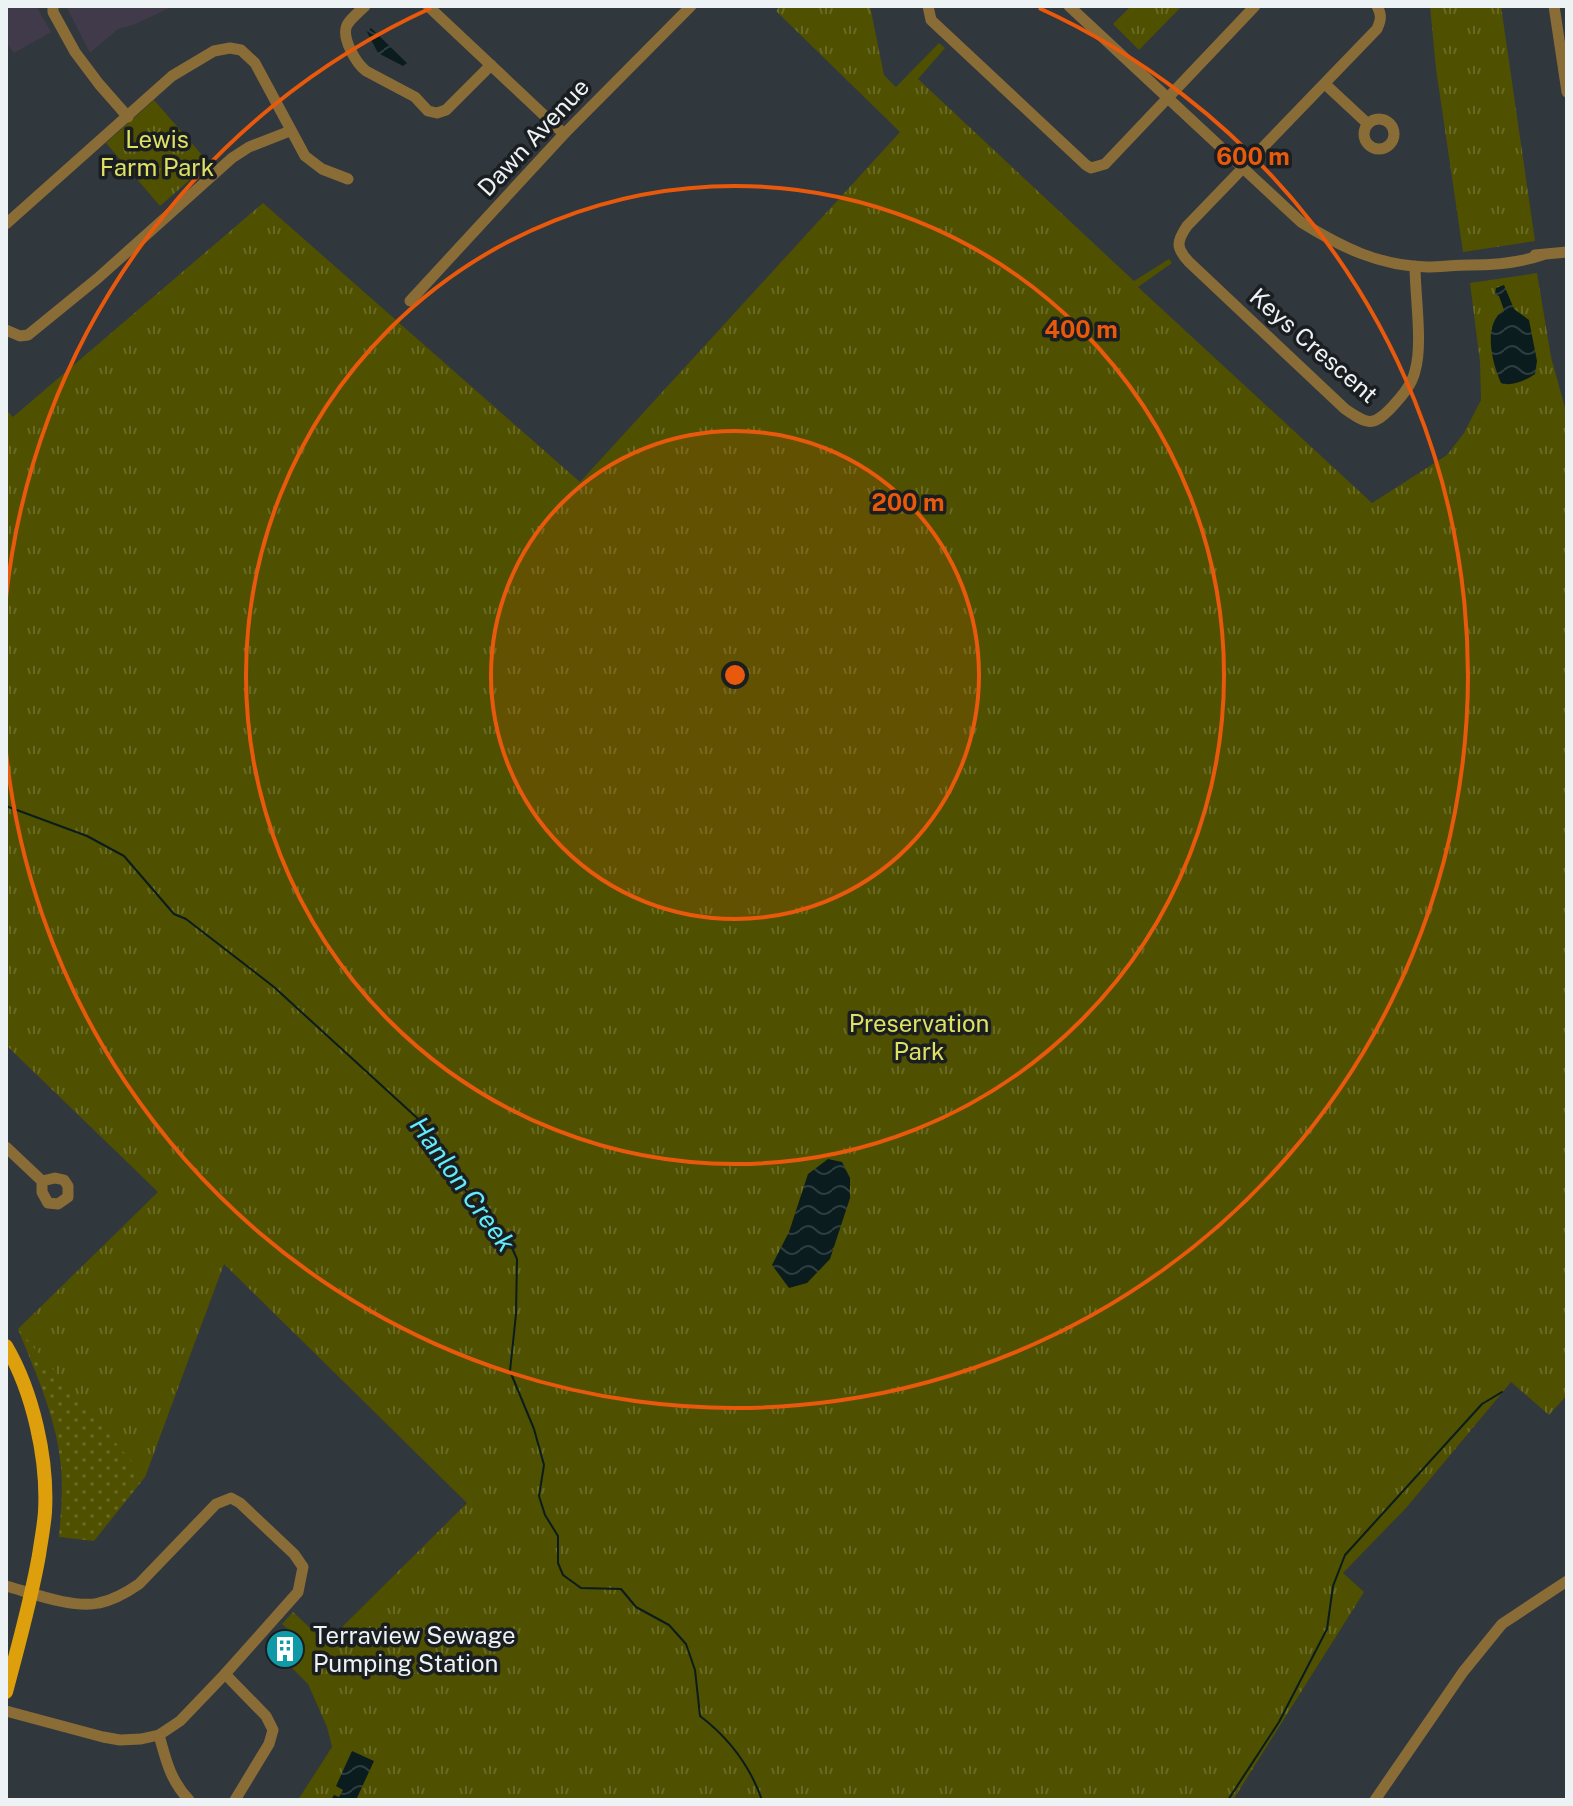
<svg xmlns="http://www.w3.org/2000/svg" width="1573" height="1806" font-family="'Public Sans',sans-serif">
	<style>
		.commercial { fill: #403a4b }
		.grass { fill: url(#grass-dots) }
		.park { fill: url(#park-tufts) }
		.water { fill: url(#water-waves) }
		.lines { fill: none; stroke-linecap: round; stroke-linejoin: round }
		.stream { stroke: #0a1c1e; stroke-width: 2 }
		.minor { stroke: #8a6c37; stroke-width: 11 }
		.major { stroke: #de9f0c; stroke-width: 14 }
		.ring { fill: none; stroke: #e8590c; stroke-width: 4 }
		.labels { text-anchor: middle; dominant-baseline: central; stroke-width: 7; stroke-linejoin: round; paint-order: stroke }
		.street-label { font-size: 24px; fill: #edf2f5; stroke: #1a1e21 }
		.park-label { font-size: 24px; fill: #dfe163; stroke: #1a1e21 }
		.poi-label { font-size: 24px; fill: #edf2f5; stroke: #1a1e21; text-anchor: start }
		.water-label { font-size: 26px; font-style: italic; fill: #62ebf8; stroke: #1a1e21 }
		.centre { fill: #e8590c; stroke: #1a1e21; stroke-width: 4 }
		.ring-label { font-size: 24px; text-anchor: middle; font-weight: bold; fill: #e8590c; stroke: #1a1e21; stroke-width: 7; stroke-linejoin: round; paint-order: stroke }
	</style>
	<defs>
		<pattern id="grass-dots" width="8" height="8" patternUnits="userSpaceOnUse" patternTransform="scale(2)"><rect width="8" height="8" fill="#4f5000"/><path d="M2 2h.1M6 6h.1" fill="none" stroke="#696a26" stroke-width="1.8" stroke-linecap="round"/></pattern>
		<pattern id="park-tufts" width="24" height="20" patternUnits="userSpaceOnUse" patternTransform="scale(2)"><rect width="24" height="20" fill="#4f5000"/><path d="M3 7l-1-3M5 7V3M7 7l1-3M15 17l-1-3M17 17v-4M19 17l1-3" fill="none" stroke="#696a26"/></pattern>
		<pattern id="water-waves" width="16" height="10" patternUnits="userSpaceOnUse" patternTransform="scale(2)"><rect width="16" height="10" fill="#0a1c1e"/><path d="M0 5q4-4 8 0t8 0" fill="none" stroke="#2e3d3f"/></pattern>
	</defs>
	<rect width="100%" height="100%" fill="#30373d"/>
	<g class="commercial">
		<polygon points="6,6 36,6 51,32 14,53 6,42"/>
		<polygon points="66,6 174,6 133,25 118,29 90,53"/>
	</g>
	<path class="grass" d="M 223,1263 L 145,1477 L 94,1541 L 59,1537 C 61,1514 63,1490 61,1467 C 57,1419 36,1374 18,1329 L 72,1382 Z"/>
	<g class="park">
		<polygon points="780,6 870,6 884,75 896,87 939,43 945,48 918,79 1134,281 1169,259 1172,263 1138,287 1372,503 1447,455 1464,433 1481,400 1480,362 1470,283 1537,273 1551,357 1567,415 1567,1395 1549,1415 1511,1382 1406,1508 1343,1573 1364,1592 1233,1800 298,1800 332,1747 327,1727 308,1684 283,1659 300,1640 282,1624 293,1612 326,1643 467,1503 224,1264 145,1477 18,1329 158,1192 6,1045 6,410 13,417 263,203 580,482 900,132 776,11"/>
		<polygon points="1131,6 1182,6 1139,50 1113,24"/>
		<polygon points="1430,6 1501,6 1535,241 1463,252 1436,69"/>
		<polygon points="154,100 209,163 160,206 106,143"/>
	</g>
	<g class="water">
		<polygon points="371,28 407,63 403,66 378,53 367,32"/>
		<path d="M 1504,285 L 1514,309 L 1529,320 L 1537,361 L 1535,374 C 1527,380 1511,387 1501,383 C 1492,363 1482,324 1504,310 L 1499,296 L 1495,294 L 1496,288 Z"/>
		<polygon points="828,1159 842,1162 850,1178 850,1198 830,1259 807,1283 789,1288 772,1265 789,1232 808,1174"/>
		<polygon points="352,1751 374,1761 356,1800 331,1800 334,1795 339,1797 343,1790 336,1786"/>
	</g>
	<g class="lines">
		<g class="stream">
			<path d="M 6,806 L 87,836 L 124,856 L 174,914 L 186,919 L 274,987 L 427,1127 L 475,1206 L 505,1232 L 517,1259 L 516,1314 L 510,1371 L 534,1429 L 544,1465 L 539,1496 L 545,1515 L 558,1536 L 558,1563 L 563,1575 L 581,1588 L 621,1589 L 636,1607 L 669,1625 L 686,1644 L 695,1670 L 700,1716 C 729,1738 750,1766 762,1800"/>
			<polyline points="1228,1800 1279,1722 1327,1629 1333,1586 1345,1555 1482,1404 1502,1392"/>
		</g>
		<g class="minor">
			<polyline points="53,6 53,12 75,52 99,84 128,117"/>
			<path d="M 365,6 C 359,12 351,18 347,25 C 341,38 356,63 366,71 L 415,97 L 428,111 L 437,113 L 446,110 L 491,65"/>
			<polyline points="428,6 564,134"/>
			<polyline points="928,6 931,20 1086,165 1091,168 1105,164 1255,6"/>
			<path d="M 1069,6 L 1301,222 C 1341,247 1379,266 1427,267 C 1441,267 1455,265 1470,265 C 1495,265 1519,263 1542,255"/>
			<path d="M 1377,6 C 1382,15 1381,20 1377,29 L 1187,226 C 1176,242 1176,248 1189,262 L 1345,409 C 1367,424 1372,428 1392,407 C 1401,397 1412,385 1415,371 C 1423,345 1415,295 1415,266"/>
			<polyline points="1554,6 1567,92"/>
			<polyline points="1325,84 1368,124"/>
			<circle cx="1379" cy="134" r="15"/>
			<polyline points="6,224 172,76 214,51 230,48 241,50 255,63 305,156 322,169 348,179"/>
			<polyline points="1535,255 1567,252"/>
			<polyline points="410,301 564,134 691,6"/>
			<polyline points="6,330 20,336 28,335 98,278 232,158 249,147 290,131"/>
			<polyline points="6,1147 42,1181 42,1192 48,1203 58,1204 68,1197 68,1186 64,1180 55,1178 42,1181"/>
			<path d="M 6,1586 C 32,1593 73,1609 99,1603 C 114,1600 126,1593 139,1584 L 216,1504 L 231,1498 L 240,1503 L 294,1554 L 303,1567 L 298,1592 L 225,1674 L 180,1721 L 159,1735 L 141,1739 L 120,1740 L 103,1737 L 6,1711"/>
			<polyline points="225,1674 266,1716 273,1730 269,1744 235,1800"/>
			<path d="M 159,1735 C 166,1760 170,1780 189,1800"/>
			<polyline points="1375,1800 1463,1672 1502,1624 1567,1581"/>
		</g>
		<path class="major" d="M 6,1346 C 33,1392 48,1459 45,1512 C 44,1526 41,1541 39,1555 C 31,1601 18,1646 6,1692"/>
	</g>
	<circle cx="735" cy="675" r="244" fill="#e8590c" fill-opacity=".12"/>
	<g class="ring">
		<circle cx="735" cy="675" r="244"/>
		<circle cx="735" cy="675" r="489"/>
		<path d="M6 598A733 733 0 0 1 431 8M1039 8A733 733 0 1 1 6 752"/>
	</g>
	<defs>
		<symbol id="building-disc" viewBox="-11 -11 22 22"><circle r="9.5" fill="#0f9aa8" stroke="#1a1e21"/><path d="M-4-6H4V6H1V3H-1V6H-4ZM-2.5-4.3h1.7v1.8h-1.7ZM.8-4.3h1.7v1.8H.8ZM-2.5-1h1.7V.8h-1.7ZM.8-1h1.7V.8H.8Z" fill="#fff"/></symbol>
	</defs>
	<g fill-rule="evenodd">
		<use href="#building-disc" x="263" y="1627" width="44" height="44"/>
	</g>
	<g class="labels">
		<g class="street-label">
			<text transform="translate(533 137) rotate(-47)">Dawn Avenue</text>
			<text transform="translate(1314 345) rotate(41)">Keys Crescent</text>
		</g>
		<g class="park-label">
			<text x="157" y="139">Lewis<tspan x="157" dy="28">Farm Park</tspan></text>
			<text x="919" y="1023">Preservation<tspan x="919" dy="28">Park</tspan></text>
		</g>
		<g class="poi-label">
			<text x="313" y="1635">Terraview Sewage<tspan x="313" dy="28">Pumping Station</tspan></text>
		</g>
		<g class="water-label">
			<text transform="translate(463 1184) rotate(54)">Hanlon Creek</text>
		</g>
	</g>
	<circle cx="735" cy="675" r="12" class="centre"/>
	<g class="ring-label">
		<text x="1253" y="165">600 m</text>
		<text x="1081" y="338">400 m</text>
		<text x="908" y="511">200 m</text>
	</g>
	<rect width="1573" height="1806" fill="none" stroke="#edf2f5" stroke-width="16"/>
</svg>
